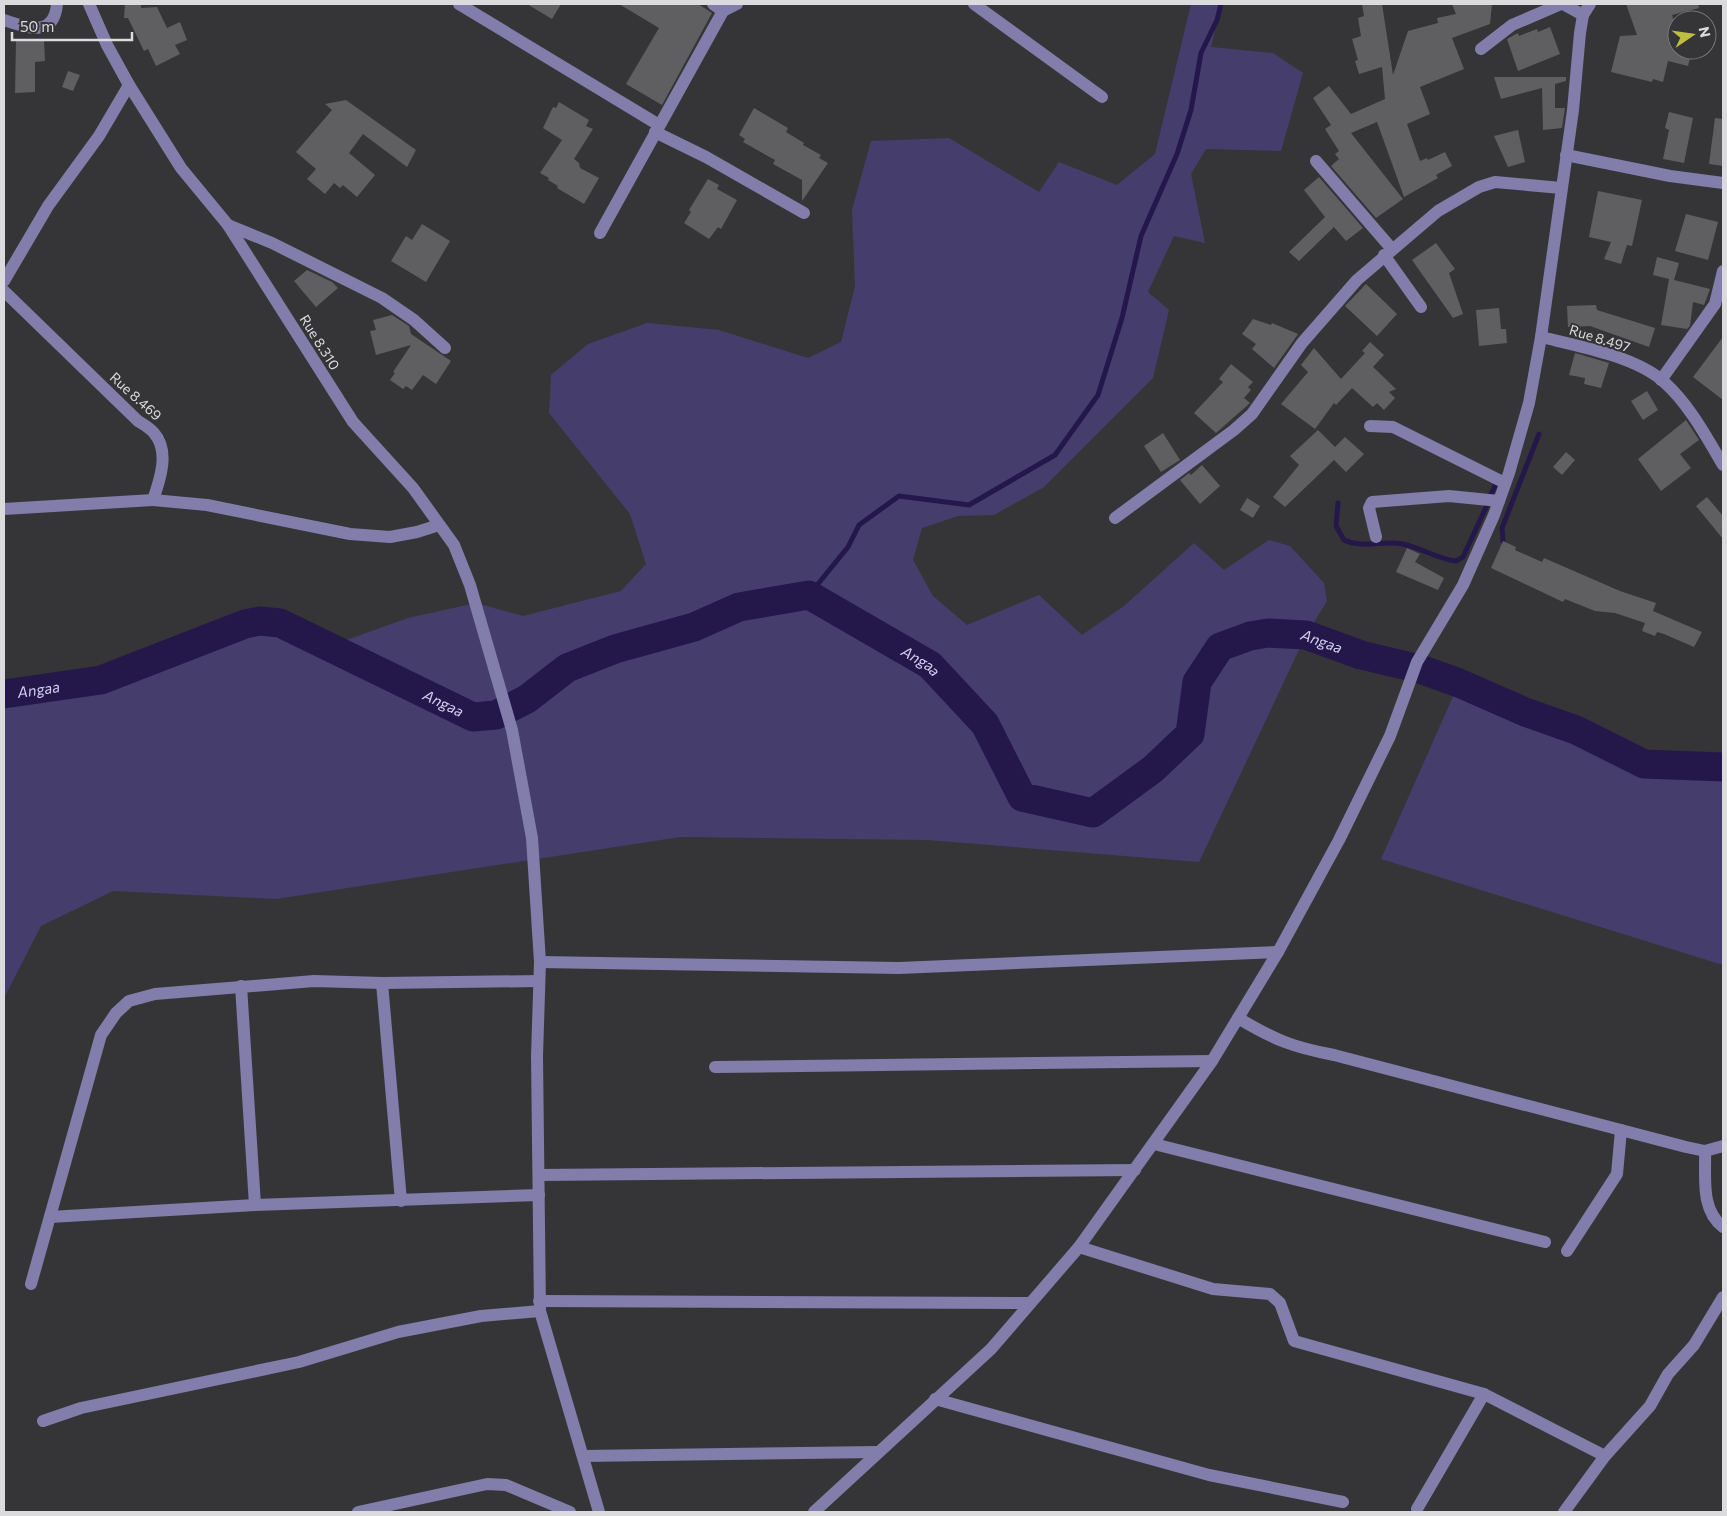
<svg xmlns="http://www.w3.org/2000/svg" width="1727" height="1516" font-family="Commissioner,sans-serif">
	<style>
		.green { fill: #453e6d }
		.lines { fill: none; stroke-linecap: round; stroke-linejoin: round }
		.stream { stroke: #24184b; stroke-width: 5 }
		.river { stroke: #24184b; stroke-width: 29 }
		.building { fill: #5f5e61 }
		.minor { stroke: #827daa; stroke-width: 12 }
		.labels { text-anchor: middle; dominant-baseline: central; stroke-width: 4; stroke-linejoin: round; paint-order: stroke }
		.street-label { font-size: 14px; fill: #dbdbdd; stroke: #353537 }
		.water-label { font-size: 15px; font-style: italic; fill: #d3d0f3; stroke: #353537 }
	</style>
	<rect width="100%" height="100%" fill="#353537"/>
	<g class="green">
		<polygon points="1191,4 1221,4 1211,47 1273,53 1303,73 1281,151 1206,149 1191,174 1205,243 1174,236 1148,292 1169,310 1153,378 1044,487 994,515 958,516 922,528 913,560 933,596 967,625 1039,595 1082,635 1124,606 1194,543 1224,570 1269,540 1290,546 1324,583 1327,601 1306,635 1199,862 927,840 680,837 276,899 113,891 41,926 4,998 4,694 102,680 168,652 245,624 260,621 280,623 312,636 327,647 408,618 476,603 523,616 621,591 646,564 630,514 549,413 551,375 588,344 647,323 719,330 808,358 841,342 855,286 852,210 871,141 949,138 1039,192 1059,162 1117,185 1155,154"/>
		<polygon points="1459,683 1525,712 1576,730 1644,764 1723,767 1723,965 1381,859"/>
	</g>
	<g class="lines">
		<g class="stream">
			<polyline points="1489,498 1497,482"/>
			<path d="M 1338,503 L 1336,526 L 1344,540 C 1363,549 1383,540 1403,544 C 1421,548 1438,559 1456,561 L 1463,557 L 1488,503"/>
			<polyline points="1503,541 1502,528 1539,434"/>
			<polyline points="809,595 848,547 859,525 899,496 969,505 1055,455 1098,395 1122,318 1141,236 1177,154 1191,110 1201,53 1217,20 1221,4"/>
		</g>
		<path class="river" id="s1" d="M 4,694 L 101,680 L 245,624 L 260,621 L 280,623 L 473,717 L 496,715 L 527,699 L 567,668 L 615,649 L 694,627 L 739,607 L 809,595 L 930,665 L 985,724 L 1022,797 L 1093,813 L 1153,769 L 1190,734 L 1197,682 L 1220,647 L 1250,636 L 1268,633 L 1306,635 L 1361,655 L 1420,669 L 1459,683 L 1525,712 L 1576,730 L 1644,764 L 1723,767"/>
	</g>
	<g class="building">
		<polygon points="125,4 141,4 141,8 157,7 167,28 180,22 187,40 175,45 180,54 156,66 148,49 144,51 128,18 124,18"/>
		<polygon points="527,4 561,4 552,19"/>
		<polygon points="619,4 698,4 712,13 662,105 626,84 659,28"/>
		<polygon points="1362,4 1382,4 1393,75 1408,31 1438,23 1437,18 1456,14 1452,4 1492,4 1490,24 1452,38 1464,69 1420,87 1430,114 1407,124 1420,161 1427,158 1428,160 1445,152 1452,166 1436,175 1438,178 1404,197 1377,122 1351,133 1403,199 1376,218 1331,166 1339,159 1335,154 1339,151 1325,129 1331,125 1313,98 1329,86 1351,114 1385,99 1382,67 1359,74 1355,61 1358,60 1352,39 1361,36 1358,18 1364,16"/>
		<polygon points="1626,4 1698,4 1699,8 1672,15 1677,30 1677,50 1692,50 1688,66 1668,61 1663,82 1653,79 1652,82 1611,72 1620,36 1637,35"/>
		<polygon points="1550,27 1560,54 1518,71 1507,39 1518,33 1519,36 1537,29 1538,32"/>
		<polygon points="44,40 45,61 35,62 35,92 15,93 16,41"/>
		<polygon points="68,71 80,75 73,91 62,87"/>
		<polygon points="1494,77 1566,77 1566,81 1555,84 1555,108 1565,108 1562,128 1543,130 1542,88 1501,99"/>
		<polygon points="346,100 416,150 407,167 363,134 349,153 375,175 357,197 343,185 340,188 334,183 325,194 307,179 316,169 296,152 332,110 325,104"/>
		<polygon points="559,102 589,120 586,126 593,129 574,159 579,163 580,168 599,178 584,204 557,188 558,186 548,180 549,178 540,173 562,140 543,128 553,107 556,108"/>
		<polygon points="754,108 788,128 786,132 804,143 803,145 821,155 819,158 828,163 802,201 802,180 773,164 775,160 743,142 745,139 739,135"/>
		<polygon points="1669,112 1693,118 1684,163 1663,159 1669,130 1665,128"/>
		<polygon points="1715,118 1723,119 1723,166 1709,164"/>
		<polygon points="1518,130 1525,162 1508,167 1494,136"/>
		<polygon points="1319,177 1363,228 1346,241 1334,227 1299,261 1289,252 1325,217 1304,190"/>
		<polygon points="708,179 719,185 717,189 737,200 721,229 718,227 709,239 684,223 691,212 689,210"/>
		<polygon points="1598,191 1642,200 1632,246 1627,245 1621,264 1604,259 1611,242 1589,237"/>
		<polygon points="1686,214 1718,222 1708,260 1675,251"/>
		<polygon points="422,224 450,241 426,282 391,261 406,236 412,240"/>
		<polygon points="1436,243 1455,269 1449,273 1463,314 1453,318 1412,260"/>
		<polygon points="1657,257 1679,263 1674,280 1710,289 1704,305 1693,302 1690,326 1687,329 1661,325 1669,279 1653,275"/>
		<polygon points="307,270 332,282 338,288 316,307 294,281"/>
		<polygon points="1366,284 1397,314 1377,336 1345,306"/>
		<polygon points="1596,305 1597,310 1655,328 1649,347 1590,326 1568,327 1567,306"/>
		<polygon points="1499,308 1501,329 1506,329 1507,343 1479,346 1476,310"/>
		<polygon points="392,315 409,326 411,334 451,361 436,384 423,375 412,390 406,386 403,389 390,380 395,373 393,372 411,345 376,355 370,331 376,330 373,320"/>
		<polygon points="1253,319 1271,325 1272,323 1298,334 1274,368 1252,349 1256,344 1242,334"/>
		<polygon points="1723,337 1723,400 1693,377"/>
		<polygon points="1370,342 1384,355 1373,367 1396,389 1389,392 1395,398 1384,410 1377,403 1373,407 1352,388 1336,405 1334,403 1315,429 1281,404 1308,372 1301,365 1314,348 1341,379 1365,353 1362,351"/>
		<polygon points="1575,353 1609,363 1601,388 1584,384 1585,378 1569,375"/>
		<polygon points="1231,364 1253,382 1248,387 1251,390 1244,398 1250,403 1216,433 1194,413 1223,382 1219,379"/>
		<polygon points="1647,391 1658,410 1643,420 1631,401"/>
		<polygon points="1686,420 1699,440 1680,454 1691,468 1661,491 1638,459"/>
		<polygon points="1318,430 1335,447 1345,437 1364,454 1346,472 1334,460 1285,507 1273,497 1299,465 1290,456"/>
		<polygon points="1163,433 1180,460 1161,472 1144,446"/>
		<polygon points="1566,452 1575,460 1562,475 1553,467"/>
		<polygon points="1202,465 1220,486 1200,504 1180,480 1189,473 1191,475"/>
		<polygon points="1707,497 1723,516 1723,539 1696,506"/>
		<polygon points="1247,498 1260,506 1253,518 1240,510"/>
		<polygon points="1503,541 1516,547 1515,550 1542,562 1544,558 1620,591 1656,603 1653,611 1702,632 1694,647 1664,634 1657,632 1655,636 1642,631 1645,623 1615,613 1595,611 1565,599 1563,602 1491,568"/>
		<polygon points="1407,548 1420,554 1415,562 1444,578 1438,590 1396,572"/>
	</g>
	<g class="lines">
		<g class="minor">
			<polyline points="89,4 107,45 129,85 181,168 228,225 353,422 413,488 454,545 470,585 512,730 532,838 540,962 537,1056 540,1311 599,1512"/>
			<polyline points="459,4 659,125"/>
			<polyline points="713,4 723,11 737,4"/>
			<polyline points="974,4 1102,97"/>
			<polyline points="1563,4 1583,15"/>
			<path d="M 4,20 C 26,27 54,39 57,4"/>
			<polyline points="1481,49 1512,25 1561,4"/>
			<polyline points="655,132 706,157 804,213"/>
			<polyline points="1566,155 1670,176 1723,183"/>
			<polyline points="1316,161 1391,248"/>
			<polyline points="228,225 272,243 382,298 414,320 445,348"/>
			<polyline points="600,233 723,11"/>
			<polyline points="1384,255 1421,307"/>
			<polyline points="4,281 48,206 99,136 129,85"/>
			<path d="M 4,291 L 138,421 C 143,424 150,428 154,433 C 170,451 160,480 153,500 L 4,509"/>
			<path d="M 1541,337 C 1578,346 1634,356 1663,381 C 1689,404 1706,436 1723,465"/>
			<polyline points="1661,380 1715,304 1723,271"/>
			<polyline points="1370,426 1393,427 1505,483"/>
			<polyline points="153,500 207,505 350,534 390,537 417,532 439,525"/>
			<polyline points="1115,518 1234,430 1252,414 1302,343 1357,280 1438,211 1479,187 1495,182 1561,188"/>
			<polyline points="1376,537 1369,508 1372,502 1449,496 1499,501"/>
			<polyline points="540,962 899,968 1278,952"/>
			<polyline points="382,983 401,1201"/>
			<polyline points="241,986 255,1205"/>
			<path d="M 1238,1018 C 1275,1040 1292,1047 1334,1055 L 1686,1147 L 1705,1151 L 1723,1146"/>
			<polyline points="715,1067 1212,1061"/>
			<polyline points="1154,1144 1545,1242"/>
			<path d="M 1705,1151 C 1706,1177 1700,1209 1723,1227"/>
			<polyline points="539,1175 1135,1170"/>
			<polyline points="50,1217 255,1205 539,1195"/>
			<polyline points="1079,1247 1213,1289 1270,1294 1280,1303 1294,1341 1484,1394 1605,1456"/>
			<polyline points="1567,1251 1617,1174 1621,1130"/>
			<polyline points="31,1284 101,1035 116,1013 129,1001 155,994 314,981 382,983 539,981"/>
			<polyline points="539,1301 1029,1303"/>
			<polyline points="935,1399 1209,1475 1343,1502"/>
			<polyline points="43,1421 81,1408 299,1362 398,1332 481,1316 540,1311"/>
			<polyline points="583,1456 879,1452"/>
			<polyline points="1417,1509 1484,1394"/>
			<polyline points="358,1512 487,1484 506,1485 570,1512"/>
			<polyline points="814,1512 991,1349 1079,1247 1212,1061 1278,952 1339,840 1390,736 1417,662 1463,585 1494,515 1509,473 1529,403 1541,337 1573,110 1580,33 1583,15 1590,4"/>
			<polyline points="1564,1512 1605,1456 1650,1406 1668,1374 1694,1345 1723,1297"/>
		</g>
	</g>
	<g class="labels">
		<g class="street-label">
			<text transform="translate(1600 338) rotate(17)">Rue 8.497</text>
			<text transform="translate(320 342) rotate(58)">Rue 8.310</text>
			<text transform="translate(136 396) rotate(42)">Rue 8.469</text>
		</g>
		<g class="water-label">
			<text stroke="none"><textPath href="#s1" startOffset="1565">Angaa</textPath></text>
			<text stroke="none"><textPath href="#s1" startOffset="995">Angaa</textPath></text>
			<text stroke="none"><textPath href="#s1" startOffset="35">Angaa</textPath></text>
			<text stroke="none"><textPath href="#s1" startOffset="470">Angaa</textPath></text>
		</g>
	</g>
	<rect width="1727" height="1516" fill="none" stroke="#dbdbdd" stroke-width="10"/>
	<g transform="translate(1692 35) rotate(77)"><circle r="24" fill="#353537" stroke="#777779"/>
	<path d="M0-4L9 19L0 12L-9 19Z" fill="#bebe42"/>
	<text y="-8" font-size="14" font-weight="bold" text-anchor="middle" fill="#dbdbdd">N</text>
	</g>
	<path d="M12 32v8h120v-8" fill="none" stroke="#dbdbdd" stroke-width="2.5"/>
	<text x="20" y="32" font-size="15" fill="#dbdbdd" stroke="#353537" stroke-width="4" paint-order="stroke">50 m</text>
</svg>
